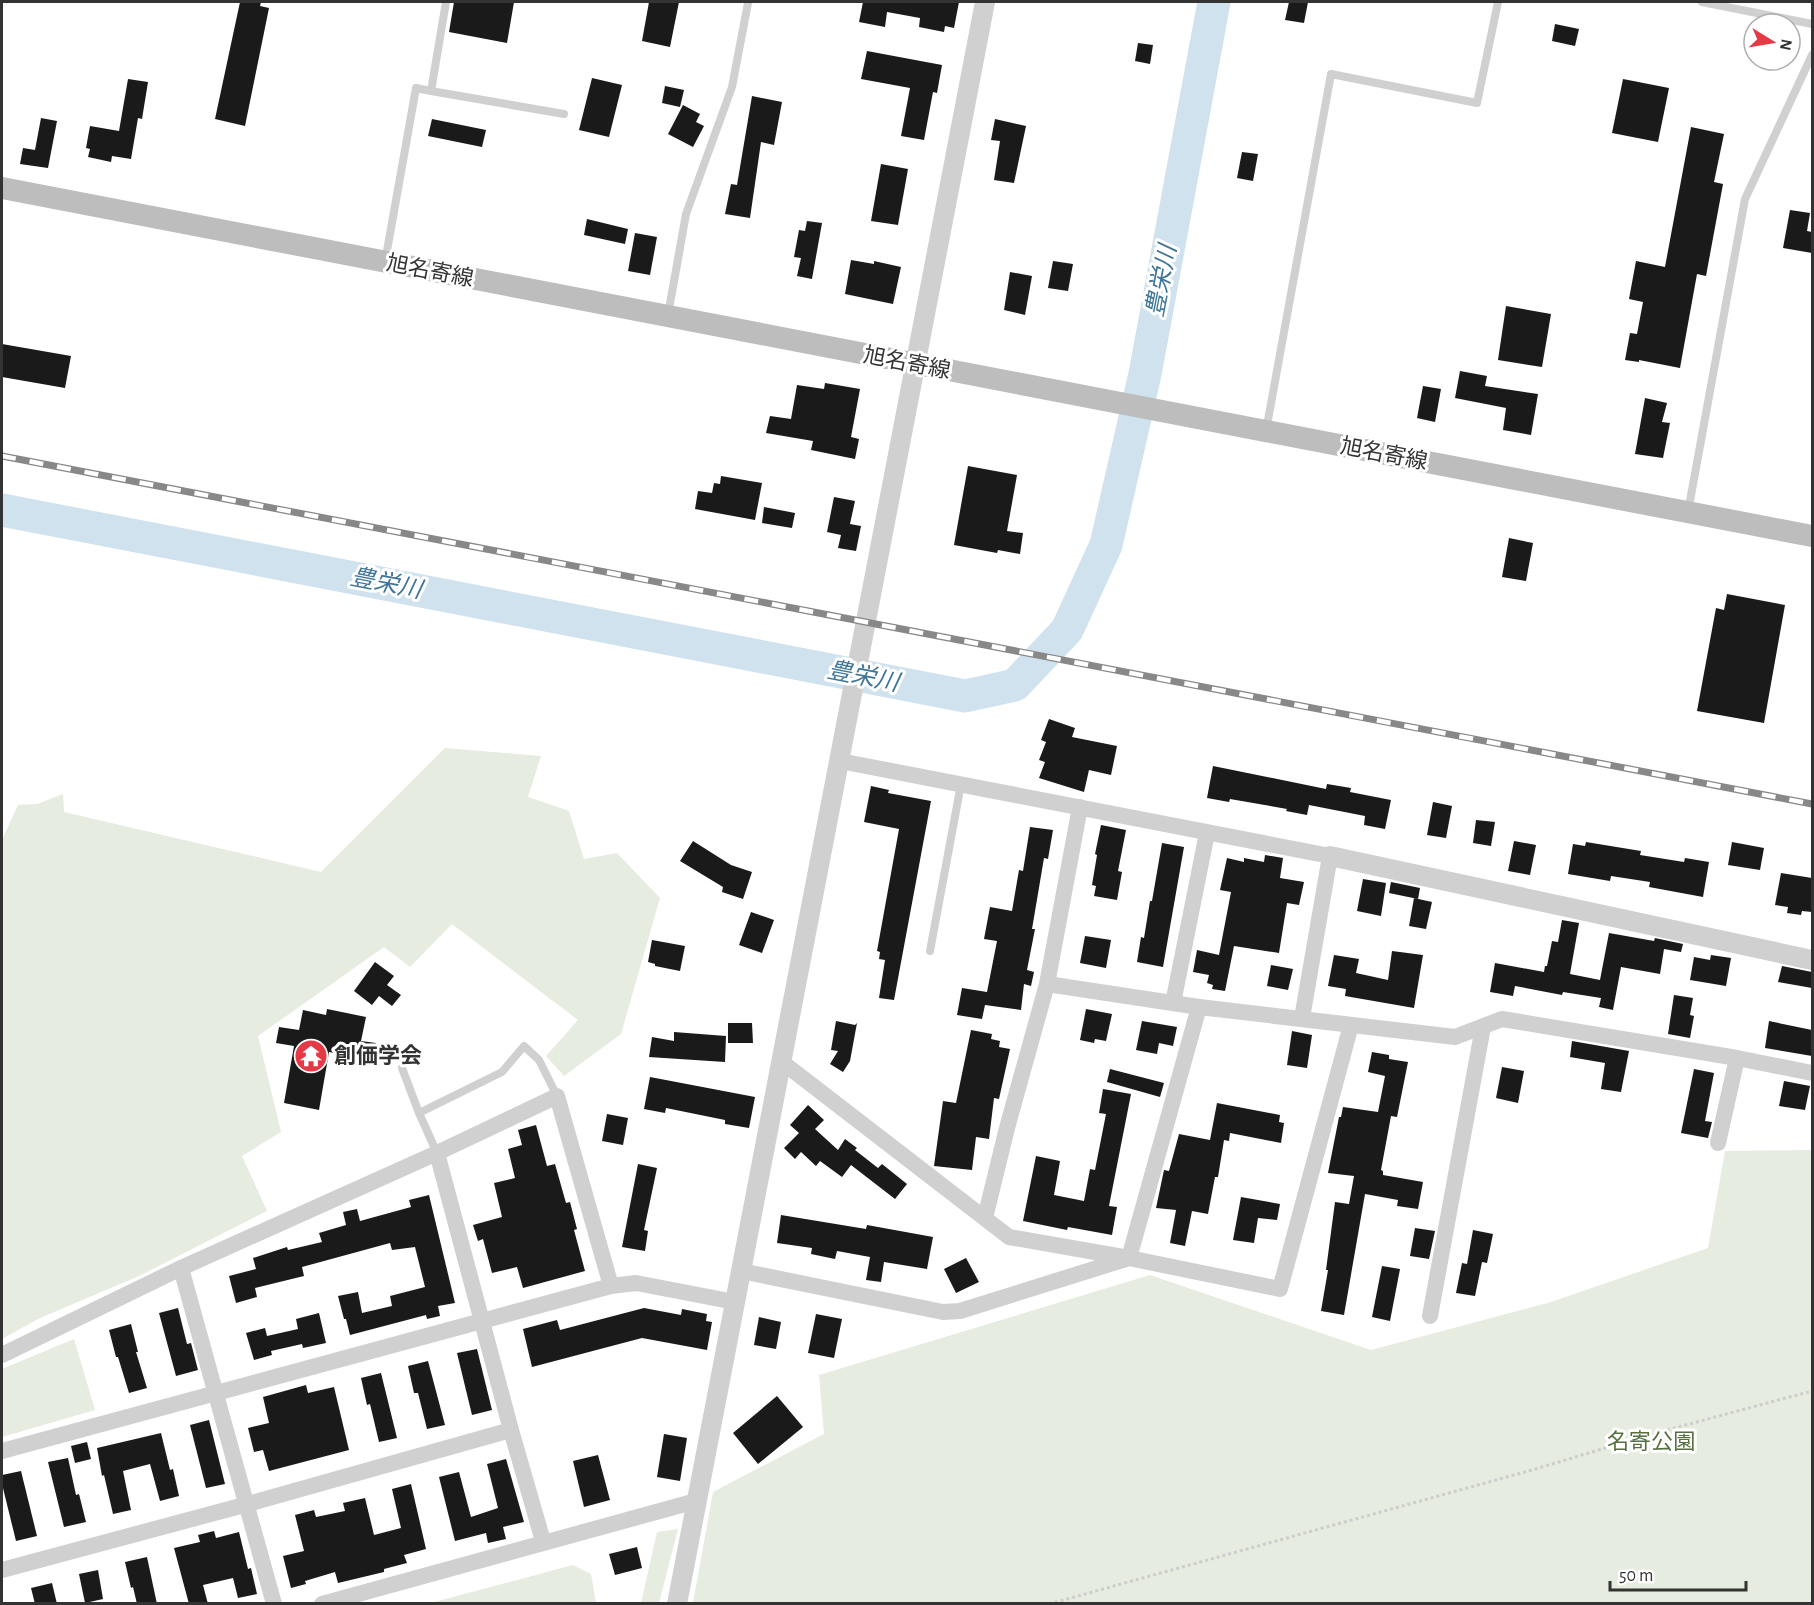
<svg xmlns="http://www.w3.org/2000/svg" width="1814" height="1605" font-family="'Alegreya Sans','Noto Sans JP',sans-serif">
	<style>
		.green { fill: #e6ecdf }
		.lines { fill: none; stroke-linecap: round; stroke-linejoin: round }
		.river { stroke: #cfe2ee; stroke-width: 33 }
		.building { fill: #1a1a1a }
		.path { stroke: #cdcdcd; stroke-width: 3; stroke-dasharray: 3 3; stroke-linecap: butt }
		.service { stroke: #d0d0d0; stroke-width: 8 }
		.minor { stroke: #d0d0d0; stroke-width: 16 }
		.tertiary { stroke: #d0d0d0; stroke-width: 20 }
		.secondary { stroke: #bdbdbd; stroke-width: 22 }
		.rail-casing { stroke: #888; stroke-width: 7 }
		.rail { stroke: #fff; stroke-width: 4.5; stroke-dasharray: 14; stroke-linecap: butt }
		.labels { text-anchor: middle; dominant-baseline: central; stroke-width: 6; stroke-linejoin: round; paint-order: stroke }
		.street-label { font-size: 22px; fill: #333; stroke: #fff }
		.poi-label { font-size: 22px; font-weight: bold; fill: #333; stroke: #fff; text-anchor: start }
		.park-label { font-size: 22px; fill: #56703f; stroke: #fff }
		.water-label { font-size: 24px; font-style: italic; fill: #3f7597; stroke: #fff }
	</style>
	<rect width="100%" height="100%" fill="#fff"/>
	<g class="green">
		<polygon points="445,748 541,756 528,797 569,811 584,859 617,853 660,898 621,1034 564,1076 546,1056 578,1020 452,924 410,967 384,947 258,1036 281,1132 242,1156 267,1211 139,1276 40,1318 2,1339 2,840 18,805 37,804 63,794 64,812 321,872"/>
		<polygon points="1812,1150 1812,1603 693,1603 713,1492 824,1434 819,1375 1150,1275 1371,1350 1548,1303 1708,1248 1725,1151"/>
		<polygon points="74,1339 95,1410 2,1437 2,1369"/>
		<polygon points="678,1529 659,1603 641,1603 657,1532"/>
		<polygon points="573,1565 591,1574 596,1603 431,1603"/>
	</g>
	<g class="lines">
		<polyline class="river" points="2,510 965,696 1015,685 1067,630 1106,545 1145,374 1214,2"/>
	</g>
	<g class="building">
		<polygon points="240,2 261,2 260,6 269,8 245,126 215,119"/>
		<polygon points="454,2 514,2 507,43 449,32"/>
		<polygon points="649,2 679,2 670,47 642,41"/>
		<polygon points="863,2 959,2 954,28 945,26 944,32 919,27 920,18 887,12 885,27 859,22"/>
		<polygon points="1289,2 1308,2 1304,23 1285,20"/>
		<polygon points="1555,24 1579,29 1575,46 1552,41"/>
		<polygon points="1138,43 1153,45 1150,64 1135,61"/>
		<polygon points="867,51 942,65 937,93 933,92 924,140 901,136 910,88 861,79"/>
		<polygon points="592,78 622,85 609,137 579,130"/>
		<polygon points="128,79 148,82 142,119 138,118 131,159 112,156 111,162 88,157 90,149 86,148 90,126 119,131"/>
		<polygon points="1623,79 1669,88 1658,142 1612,133"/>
		<polygon points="665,86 684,90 680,107 662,103"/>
		<polygon points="752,96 782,102 774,145 761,142 750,218 725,214 731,184 737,185"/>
		<polygon points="683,105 700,114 696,122 704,126 693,147 668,134"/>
		<polygon points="41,118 57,121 48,168 20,164 23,148 35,150"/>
		<polygon points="432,119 486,130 482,147 428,136"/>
		<polygon points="995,119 1026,126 1014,183 994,180 1000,141 991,140"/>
		<polygon points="1691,127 1724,134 1714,182 1723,184 1706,276 1697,274 1680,368 1639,360 1639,362 1625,360 1630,333 1637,334 1643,302 1629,299 1636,261 1665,267"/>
		<polygon points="1242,152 1258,154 1253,181 1237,178"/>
		<polygon points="881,164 908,169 898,225 871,221"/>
		<polygon points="1790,210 1810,213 1807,231 1812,232 1812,253 1783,248"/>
		<polygon points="587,219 628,229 625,244 584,235"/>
		<polygon points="807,221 822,223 812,279 797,276 801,258 794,257 799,230 805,231"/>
		<polygon points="635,233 657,237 650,275 628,271"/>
		<polygon points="851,260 874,264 874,261 901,267 893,304 845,294"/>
		<polygon points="1053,261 1073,264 1068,291 1048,288"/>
		<polygon points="1010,272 1032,276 1025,315 1004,310"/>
		<polygon points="1506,306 1551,314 1542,367 1498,360"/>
		<polygon points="2,344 71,356 65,388 2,377"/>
		<polygon points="1460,371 1487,376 1485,386 1538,394 1531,435 1503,430 1506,408 1455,398"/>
		<polygon points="825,383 860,389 851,437 859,439 855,459 811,450 813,441 766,433 770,416 791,419 797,385 824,389"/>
		<polygon points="1423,386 1441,389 1435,422 1417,418"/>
		<polygon points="1645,398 1667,403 1662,422 1670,423 1663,458 1635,454"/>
		<polygon points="968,466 1017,475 1007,531 1023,533 1020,554 998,550 997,553 954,545"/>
		<polygon points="721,476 762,483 755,520 695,509 698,491 712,493 714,483 720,484"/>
		<polygon points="834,497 855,501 850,524 861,526 856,551 838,548 841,535 827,532"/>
		<polygon points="764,507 795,513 792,528 762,523"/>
		<polygon points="1509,538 1533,543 1526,581 1502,577"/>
		<polygon points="1727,594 1785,605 1764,723 1697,711 1716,608 1724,610"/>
		<polygon points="1049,719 1075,728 1072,737 1117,746 1111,775 1089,770 1084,792 1039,778 1045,762 1039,760 1046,742 1041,740"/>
		<polygon points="1213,766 1326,789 1327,784 1351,788 1350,792 1391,800 1385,829 1364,825 1365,816 1309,805 1307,815 1286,811 1287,809 1230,799 1229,802 1207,798"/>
		<polygon points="871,786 889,790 888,793 931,801 894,1000 879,998 885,960 879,959 880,952 877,951 899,829 864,822"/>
		<polygon points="1433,802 1452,806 1446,838 1427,835"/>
		<polygon points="1476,820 1495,822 1491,846 1473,843"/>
		<polygon points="1101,825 1126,830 1118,871 1122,872 1117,900 1094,896 1096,886 1092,885 1097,855 1095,854"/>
		<polygon points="1030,827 1053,830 1048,859 1044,858 1032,929 1035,929 1027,970 1034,972 1031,986 1024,984 1021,1010 985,1005 982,1019 957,1015 962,988 987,992 997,941 984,939 990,907 1012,911 1019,870 1023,871"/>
		<polygon points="693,841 731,865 752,872 743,899 722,892 723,887 680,861"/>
		<polygon points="1514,841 1536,845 1530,875 1508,871"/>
		<polygon points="1586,842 1641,851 1640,855 1684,862 1685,858 1709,862 1703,897 1649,887 1650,882 1611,876 1610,881 1568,874 1573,844 1585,846"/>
		<polygon points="1732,842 1764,848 1760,870 1728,865"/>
		<polygon points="1162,843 1184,847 1163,967 1137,962 1141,937 1144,938 1150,901 1152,901"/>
		<polygon points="1265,855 1283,858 1280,878 1304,882 1299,905 1287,903 1279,953 1234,946 1225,991 1212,989 1213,985 1207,983 1209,975 1193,972 1197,950 1219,955 1231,892 1220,890 1227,858 1244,862 1244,858 1264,862"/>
		<polygon points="1781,873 1812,878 1812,912 1802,911 1801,915 1787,913 1788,907 1775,905"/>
		<polygon points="1363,879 1386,883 1381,916 1357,911"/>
		<polygon points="1391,882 1420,888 1418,899 1389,893"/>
		<polygon points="1414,898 1432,902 1426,929 1409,926"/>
		<polygon points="751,912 774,920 762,953 739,945"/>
		<polygon points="1562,920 1579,923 1570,974 1600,980 1609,933 1654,941 1655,938 1683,944 1681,952 1664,949 1660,974 1621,967 1613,1010 1599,1007 1601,998 1563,992 1562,995 1515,986 1513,996 1490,992 1495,963 1544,972 1545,966 1547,966 1552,941 1558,942"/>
		<polygon points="1085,936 1111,940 1106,968 1080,963"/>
		<polygon points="652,940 685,946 680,971 655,966 655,964 648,962"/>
		<polygon points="1392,951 1423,955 1414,1008 1345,996 1346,989 1328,986 1334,955 1359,959 1356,973 1388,980"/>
		<polygon points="1711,955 1731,958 1726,986 1690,980 1694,957 1710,960"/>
		<polygon points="375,962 394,976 387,985 401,995 392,1006 379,996 372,1005 354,991"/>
		<polygon points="1271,965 1293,969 1288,990 1267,986"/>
		<polygon points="1782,966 1812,972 1812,988 1778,982"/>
		<polygon points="1674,995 1693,998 1690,1015 1694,1016 1690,1038 1668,1034"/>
		<polygon points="327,1009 366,1017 361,1041 376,1043 373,1060 329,1052 319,1110 284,1103 294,1046 276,1043 279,1027 299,1030 303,1010 326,1015"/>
		<polygon points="1086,1009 1112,1014 1106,1041 1095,1039 1094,1043 1080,1040"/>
		<polygon points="836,1021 855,1025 857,1023 850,1061 843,1072 830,1064 838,1051 831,1050"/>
		<polygon points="1142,1021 1177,1027 1173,1046 1159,1043 1157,1054 1136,1050"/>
		<polygon points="1769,1021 1812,1030 1812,1056 1765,1048"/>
		<polygon points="728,1023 752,1023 753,1043 728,1043"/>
		<polygon points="971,1030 992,1034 991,1039 1000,1041 999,1047 1010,1049 999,1099 994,1098 989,1139 976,1137 972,1170 934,1166 943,1101 956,1103"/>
		<polygon points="1292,1031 1312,1035 1307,1068 1287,1065"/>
		<polygon points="674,1032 726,1036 725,1062 649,1057 652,1037 674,1041"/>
		<polygon points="1572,1041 1629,1051 1621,1092 1601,1089 1605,1063 1570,1057"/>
		<polygon points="1372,1052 1389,1055 1389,1059 1408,1062 1397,1117 1391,1116 1381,1170 1383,1171 1383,1175 1423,1182 1418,1209 1397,1206 1398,1200 1365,1194 1344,1315 1321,1311 1328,1270 1326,1270 1335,1202 1349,1204 1354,1176 1328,1173 1339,1117 1341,1117 1343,1107 1378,1112 1385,1076 1368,1072"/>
		<polygon points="1502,1067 1524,1071 1518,1103 1496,1098"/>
		<polygon points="1110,1069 1164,1083 1160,1097 1107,1082"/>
		<polygon points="1694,1069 1714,1073 1705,1121 1712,1122 1708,1138 1681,1133"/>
		<polygon points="650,1077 755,1097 749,1128 725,1124 725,1120 666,1108 665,1113 644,1109"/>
		<polygon points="1784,1081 1810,1086 1805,1110 1779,1106"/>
		<polygon points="1103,1089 1131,1094 1109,1206 1117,1207 1112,1235 1068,1227 1067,1230 1023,1221 1036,1156 1060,1161 1054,1195 1084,1201 1090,1169 1095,1170 1106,1114 1099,1113"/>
		<polygon points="1217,1103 1280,1115 1279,1122 1284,1123 1281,1143 1230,1133 1229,1141 1224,1140 1218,1177 1215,1177 1208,1214 1192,1211 1185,1246 1170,1243 1176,1210 1156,1208 1164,1170 1169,1171 1179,1134 1210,1140"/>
		<polygon points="808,1105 824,1120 815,1129 838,1150 845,1139 857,1148 855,1150 878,1168 882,1164 907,1184 895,1199 851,1165 842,1177 820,1161 816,1166 801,1152 795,1159 784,1148 799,1133 790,1125"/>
		<polygon points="607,1114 628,1118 623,1145 602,1141"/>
		<polygon points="536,1125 547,1166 555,1164 566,1203 570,1202 577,1229 574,1230 585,1271 523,1288 517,1267 492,1273 483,1239 478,1241 473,1225 502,1217 494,1183 515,1178 508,1149 522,1145 518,1130"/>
		<polygon points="638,1164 657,1168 644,1230 648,1231 645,1251 622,1247"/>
		<polygon points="429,1195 455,1303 438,1306 440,1316 427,1319 426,1315 350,1335 346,1319 344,1319 338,1296 358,1292 362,1313 392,1306 390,1296 425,1287 415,1247 392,1250 390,1243 302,1267 304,1276 255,1288 257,1297 236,1303 229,1276 256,1269 253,1258 287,1247 288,1250 322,1242 319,1233 346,1225 343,1212 357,1209 360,1221 411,1207 409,1200"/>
		<polygon points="1241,1197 1280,1204 1277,1220 1258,1218 1254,1243 1233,1240"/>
		<polygon points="781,1215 866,1229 867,1225 933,1237 927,1269 884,1262 881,1282 866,1280 870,1257 837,1251 835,1259 811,1254 812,1248 777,1243"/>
		<polygon points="1415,1228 1435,1231 1429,1259 1410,1256"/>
		<polygon points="1473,1230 1493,1234 1487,1263 1482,1262 1475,1296 1456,1293 1462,1263 1467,1264"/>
		<polygon points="966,1258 979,1282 956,1293 944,1269"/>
		<polygon points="1382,1266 1400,1269 1390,1321 1372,1317"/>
		<polygon points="178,1308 187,1344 191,1343 198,1370 176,1376 159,1313"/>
		<polygon points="644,1308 681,1315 682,1309 707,1314 706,1321 712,1322 707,1350 642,1338 532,1367 523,1329 557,1320 560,1330"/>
		<polygon points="319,1313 326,1343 303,1348 302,1344 271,1351 272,1355 254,1360 246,1333 265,1328 267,1336 298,1329 296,1319"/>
		<polygon points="816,1314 842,1319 834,1358 808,1353"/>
		<polygon points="759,1317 781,1322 776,1349 754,1345"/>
		<polygon points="131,1324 138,1352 136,1352 147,1388 129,1393 118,1357 116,1357 109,1330"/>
		<polygon points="477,1349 492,1410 472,1415 457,1353"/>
		<polygon points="428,1361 445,1425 427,1429 418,1393 414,1393 408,1366"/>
		<polygon points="381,1373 397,1438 379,1442 370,1404 367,1405 361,1378"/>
		<polygon points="306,1385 308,1393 334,1387 349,1450 269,1471 263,1450 254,1452 248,1428 269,1423 263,1397"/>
		<polygon points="777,1396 803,1427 758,1464 733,1433"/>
		<polygon points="209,1420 225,1484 206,1488 190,1425"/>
		<polygon points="161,1433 170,1470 173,1469 179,1496 160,1501 150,1464 123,1471 131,1510 113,1514 104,1475 102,1476 97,1448"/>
		<polygon points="664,1434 687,1438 680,1481 657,1477"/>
		<polygon points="87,1442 91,1459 75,1463 71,1446"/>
		<polygon points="598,1455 610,1500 584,1507 573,1461"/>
		<polygon points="68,1458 76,1495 79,1494 86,1522 64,1527 48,1462"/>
		<polygon points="506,1459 524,1522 503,1527 506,1539 488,1543 486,1533 455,1541 439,1477 459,1472 471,1517 498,1508 487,1464"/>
		<polygon points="21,1471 37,1536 16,1541 2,1484 2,1475"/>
		<polygon points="411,1484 426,1549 404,1555 407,1563 384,1569 384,1572 338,1583 335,1572 305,1581 306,1584 291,1588 283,1556 304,1551 295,1515 314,1510 316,1517 345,1511 343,1503 365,1498 374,1535 401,1528 392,1489"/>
		<polygon points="214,1531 216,1538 239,1532 248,1569 251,1568 257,1594 238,1598 233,1578 203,1585 208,1604 189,1604 174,1548 200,1542 198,1535"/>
		<polygon points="637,1547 642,1568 615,1575 609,1554"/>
		<polygon points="147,1557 157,1604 137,1604 133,1587 131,1588 125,1562"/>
		<polygon points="98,1570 103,1599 85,1603 79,1574"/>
		<polygon points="52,1583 57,1604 35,1604 31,1588"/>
	</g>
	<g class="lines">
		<polyline class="path" points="1049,1604 1532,1470 1652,1434 1812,1391"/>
		<g class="service">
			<polyline points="446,2 431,91 564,114"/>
			<polyline points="1702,2 1812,24"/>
			<polyline points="385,262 416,88 431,91"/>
			<polyline points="668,315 686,214 732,87 748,3"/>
			<polyline points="1266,431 1331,74 1477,103 1498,2"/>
			<polyline points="1688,512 1745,199 1812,55"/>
			<polyline points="930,951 961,784"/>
			<polyline points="402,1068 419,1113"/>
			<polyline points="437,1153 419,1113 502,1072 524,1046 539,1060 557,1096"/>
		</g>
		<g class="minor">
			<polyline points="840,761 1330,856 1302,1018"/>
			<polyline points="1047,984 1199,1007 1455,1037 1502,1019 1737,1058 1812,1073"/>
			<polyline points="1173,1003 1207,833"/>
			<polyline points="782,1062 1009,1237 1129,1258 1280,1289 1351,1025"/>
			<polyline points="1718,1143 1737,1058"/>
			<polyline points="437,1153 511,1430 543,1541"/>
			<polyline points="985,1218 1007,1128 1047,984 1080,807"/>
			<polyline points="1129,1258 1199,1007"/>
			<polyline points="181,1268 274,1604"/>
			<polyline points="741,1271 943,1312 960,1311 1126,1259"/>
			<polyline points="1430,1316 1483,1027"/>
			<polyline points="2,1355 181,1268 437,1153 557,1096 611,1286"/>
			<polyline points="2,1451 611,1286 636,1283 735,1302"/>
			<polyline points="2,1570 248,1504 511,1430"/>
			<polyline points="322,1604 696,1501"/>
		</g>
		<g class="tertiary">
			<polyline points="1330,856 1812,960"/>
			<polyline points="677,1604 985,2"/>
		</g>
		<polyline class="secondary" points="2,188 1812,536"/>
		<defs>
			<polyline id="rail" points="2,456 1812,804"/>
		</defs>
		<use href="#rail" class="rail-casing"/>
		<use href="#rail" class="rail"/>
	</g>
	<defs>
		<symbol id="temple-disc" viewBox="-11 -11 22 22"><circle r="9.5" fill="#e63946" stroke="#fff"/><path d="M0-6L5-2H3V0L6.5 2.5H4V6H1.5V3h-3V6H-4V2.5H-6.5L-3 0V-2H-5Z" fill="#fff"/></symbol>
	</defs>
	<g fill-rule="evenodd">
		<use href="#temple-disc" x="292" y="1037" width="38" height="38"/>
	</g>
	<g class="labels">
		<g class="street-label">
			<text transform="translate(430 271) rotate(11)">旭名寄線</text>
			<text transform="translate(907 363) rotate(11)">旭名寄線</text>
			<text transform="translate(1384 454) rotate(11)">旭名寄線</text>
		</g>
		<g class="poi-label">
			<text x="334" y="1056">創価学会</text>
		</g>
		<g class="park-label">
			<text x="1651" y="1442">名寄公園</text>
		</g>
		<g class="water-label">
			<text transform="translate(1162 281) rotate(-79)">豊栄川</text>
			<text transform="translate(386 584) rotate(11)">豊栄川</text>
			<text transform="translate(863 677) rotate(11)">豊栄川</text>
		</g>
	</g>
	<rect width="1814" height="1605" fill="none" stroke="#333333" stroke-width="6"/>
	<g transform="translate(1772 42) rotate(101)"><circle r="28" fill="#ffffff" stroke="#adadad" stroke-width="1.5"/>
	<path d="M0-4.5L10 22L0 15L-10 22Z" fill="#e63946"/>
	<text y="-9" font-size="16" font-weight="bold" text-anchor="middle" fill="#333333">N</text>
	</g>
	<path d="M1610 1581v9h136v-9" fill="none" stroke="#333333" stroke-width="3"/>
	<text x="1619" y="1581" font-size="18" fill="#333333" stroke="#ffffff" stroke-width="4.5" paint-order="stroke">50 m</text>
</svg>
